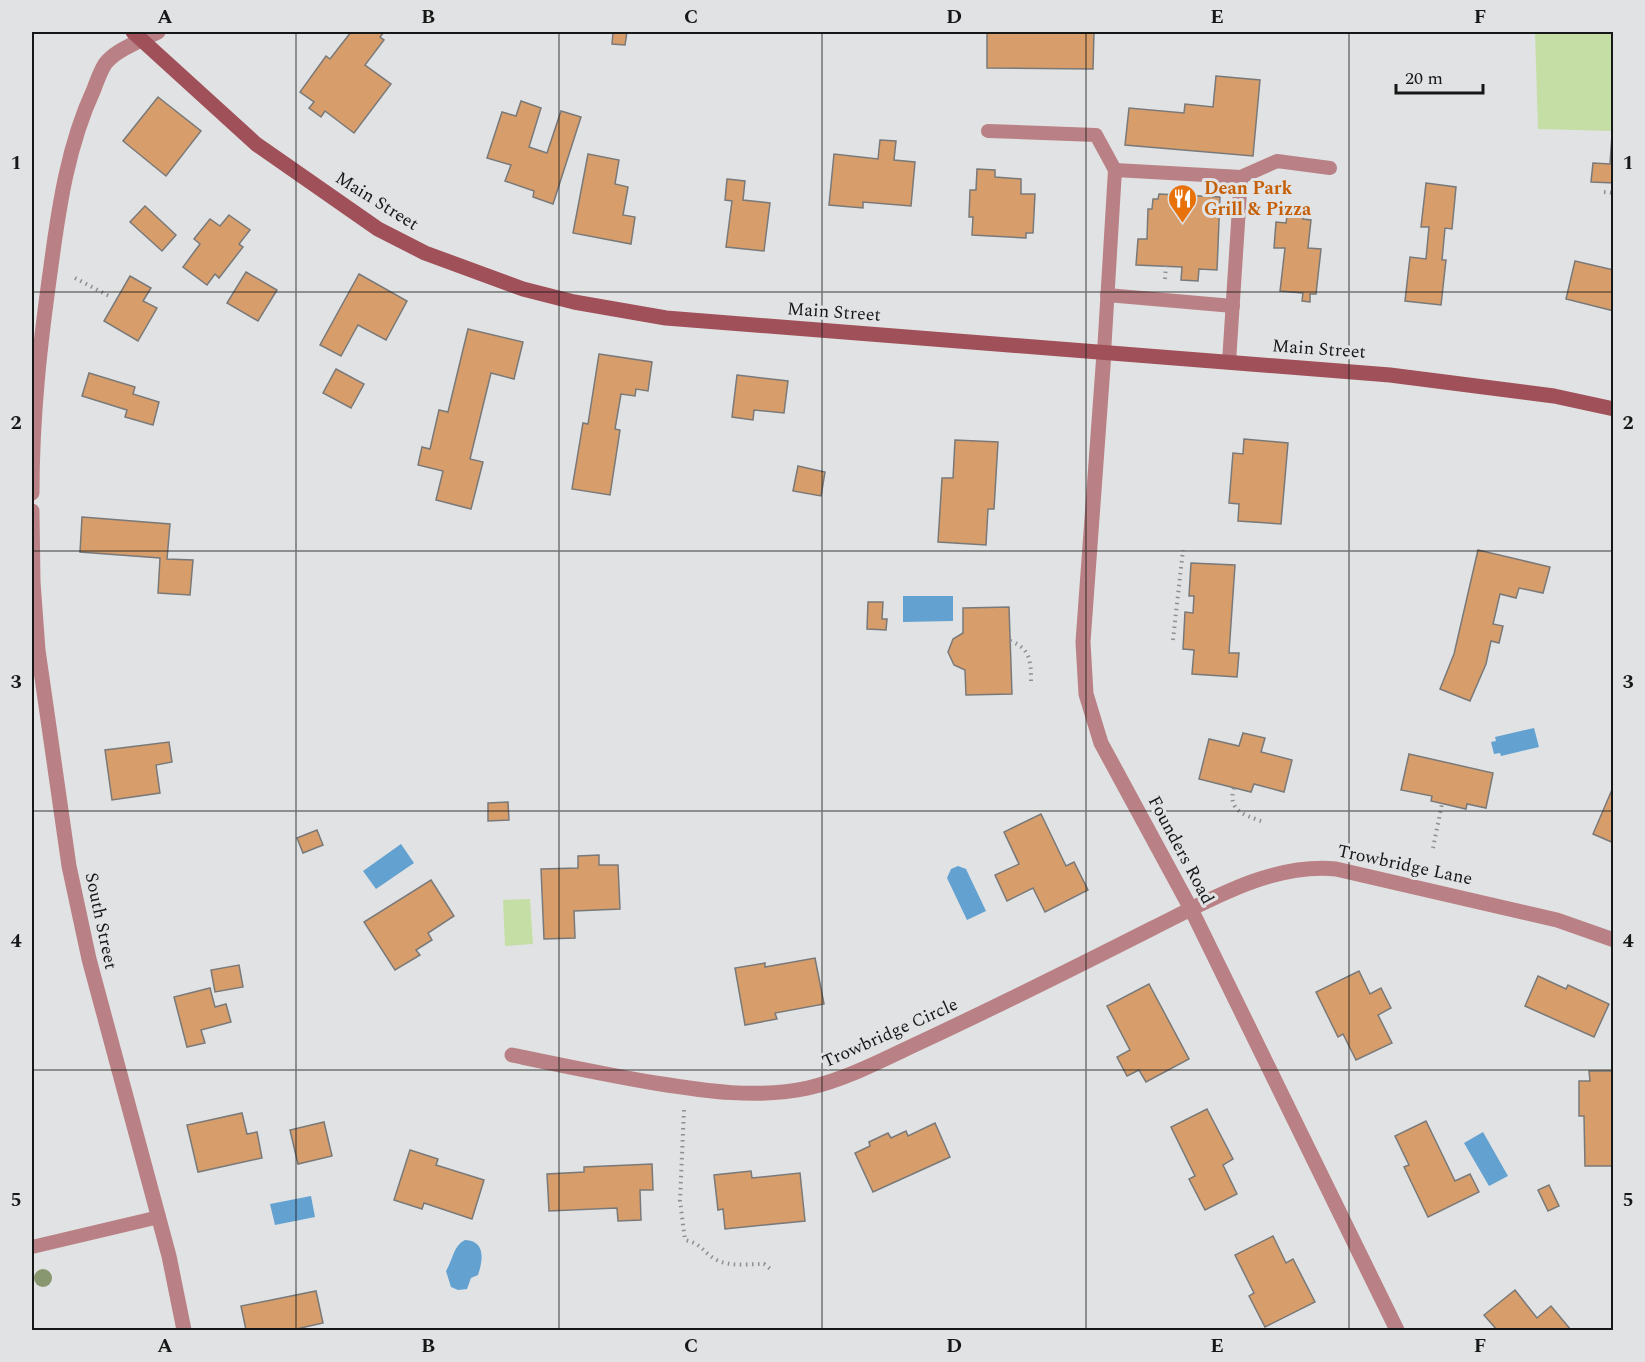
<svg xmlns="http://www.w3.org/2000/svg" width="1645" height="1362" font-family="Spectral,serif">
	<style>
		.green { fill: #c4dea5 }
		.water { fill: #63a1d1 }
		.building { fill: #d79d6a; stroke: #7a7979; stroke-width: 1.5 }
		.lines { fill: none; stroke-linecap: round; stroke-linejoin: round }
		.path { stroke: #8e8f90; stroke-width: 4; stroke-dasharray: 1.5 4.5; stroke-linecap: butt }
		.service { stroke: #b98185; stroke-width: 14 }
		.minor { stroke: #b98185; stroke-width: 15 }
		.tertiary { stroke: #b98185; stroke-width: 15 }
		.secondary { stroke: #a05059; stroke-width: 15 }
		.tree { fill: #889770 }
		.grid { fill: none; stroke: #161717; stroke-width: 1.5; stroke-opacity: 0.55 }
		.labels { text-anchor: middle; dominant-baseline: central; stroke-width: 6; stroke-linejoin: round; paint-order: stroke }
		.food-label { font-size: 18px; font-weight: bold; fill: #c56008; stroke: #e1e2e3; text-anchor: start }
		.street-label { font-size: 18px; fill: #161717; stroke: #e1e2e3 }
		.neatline { fill: none; stroke: #161717; stroke-width: 2 }
		.grid-label { font-size: 20px; text-anchor: middle; font-weight: bold; fill: #161717 }
	</style>
	<rect width="100%" height="100%" fill="#e1e2e3"/>
	<g class="green">
		<polygon points="1535,32 1613,32 1613,131 1538,129"/>
		<polygon points="530,899 533,944 505,946 503,900"/>
	</g>
	<g class="water">
		<polygon points="903,596 953,596 953,621 903,622"/>
		<polygon points="1534,728 1539,747 1501,756 1500,753 1494,754 1491,742 1496,741 1495,737"/>
		<polygon points="401,844 414,863 376,889 363,871"/>
		<polygon points="958,866 966,869 986,911 967,920 947,878 951,869"/>
		<polygon points="1483,1132 1508,1176 1489,1186 1464,1143"/>
		<polygon points="311,1196 315,1217 275,1225 270,1204"/>
		<path d="M 465,1240 C 486,1241 483,1260 478,1275 L 471,1278 L 467,1289 L 458,1290 L 451,1287 L 446,1271 C 453,1260 453,1246 465,1240 Z"/>
	</g>
	<g class="building">
		<polygon points="351,32 384,32 380,37 384,40 365,65 391,84 354,133 325,111 321,117 309,108 314,102 300,92 326,56 330,59"/>
		<polygon points="613,32 627,32 625,45 612,44"/>
		<polygon points="987,32 1094,32 1093,69 987,68"/>
		<polygon points="1216,76 1260,80 1253,156 1125,145 1129,108 1184,113 1185,104 1213,107"/>
		<polygon points="158,97 201,131 166,176 123,141"/>
		<polygon points="521,101 541,108 529,147 547,153 561,111 581,117 553,204 533,197 534,191 505,181 511,165 487,158 502,112 516,116"/>
		<polygon points="1613,120 1614,183 1591,182 1593,163 1610,164"/>
		<polygon points="880,140 896,141 894,160 915,162 911,206 863,202 863,208 829,205 834,154 878,159"/>
		<polygon points="588,154 619,160 615,184 628,187 623,215 635,217 631,244 573,233"/>
		<polygon points="977,169 995,170 995,177 1021,179 1021,194 1035,194 1033,233 1026,233 1026,238 972,235 973,217 969,217 970,190 976,190"/>
		<polygon points="727,179 745,181 743,200 770,203 764,251 726,247 732,201 725,200"/>
		<polygon points="1426,183 1456,187 1452,229 1445,228 1442,260 1446,260 1441,305 1405,301 1410,257 1426,259 1429,227 1421,227"/>
		<polygon points="1159,194 1220,197 1217,270 1199,269 1198,281 1181,280 1182,267 1136,265 1138,239 1147,239 1148,209 1152,209 1153,199 1158,199"/>
		<polygon points="145,206 176,235 162,251 130,222"/>
		<polygon points="1288,209 1304,211 1303,219 1311,220 1308,248 1321,249 1316,294 1310,294 1310,302 1302,301 1303,293 1280,291 1285,248 1274,248 1276,222 1286,223"/>
		<polygon points="229,215 250,230 239,244 243,247 219,278 215,274 207,285 183,267 200,244 194,239 210,219 220,226"/>
		<polygon points="1575,261 1614,270 1614,311 1566,299"/>
		<polygon points="246,272 277,290 258,321 227,303"/>
		<polygon points="359,274 407,301 386,340 358,325 341,356 320,345"/>
		<polygon points="130,276 151,288 143,301 157,308 138,341 104,321"/>
		<polygon points="468,329 523,342 514,379 491,373 470,459 483,462 471,509 436,500 443,471 418,465 422,447 430,449 439,410 448,412"/>
		<polygon points="599,354 652,362 648,391 636,389 635,396 621,394 615,429 620,430 610,495 572,489 583,423 588,424"/>
		<polygon points="336,369 364,384 351,408 323,393"/>
		<polygon points="89,373 135,387 133,394 159,402 153,425 125,417 127,410 82,396"/>
		<polygon points="737,375 788,381 784,413 754,410 753,420 732,417"/>
		<polygon points="1244,439 1288,443 1281,524 1238,521 1239,504 1229,503 1233,453 1243,454"/>
		<polygon points="955,440 998,442 994,509 988,509 986,545 938,542 942,478 953,478"/>
		<polygon points="798,466 825,472 821,496 793,491"/>
		<polygon points="82,517 170,524 167,559 193,560 190,595 158,593 160,558 80,552"/>
		<polygon points="1478,550 1550,567 1543,593 1519,588 1516,598 1500,594 1493,624 1503,626 1499,643 1491,641 1486,664 1470,701 1440,689 1454,654"/>
		<polygon points="1191,563 1235,565 1229,653 1239,653 1237,677 1192,674 1194,650 1183,649 1185,612 1193,613 1194,596 1189,596"/>
		<polygon points="868,602 883,602 882,619 887,619 886,630 867,629"/>
		<polygon points="1009,607 1012,694 966,695 965,670 954,665 948,652 953,639 963,633 963,608"/>
		<polygon points="1243,733 1265,738 1261,752 1292,760 1284,792 1254,784 1251,792 1199,779 1209,739 1239,746"/>
		<polygon points="169,742 172,762 156,765 160,793 112,800 105,750"/>
		<polygon points="1409,754 1493,773 1486,808 1467,804 1466,809 1431,801 1432,796 1401,790"/>
		<polygon points="1614,785 1614,843 1593,834"/>
		<polygon points="508,802 509,820 488,821 488,803"/>
		<polygon points="1041,814 1066,866 1074,862 1088,890 1045,912 1033,888 1007,901 995,875 1019,864 1004,832"/>
		<polygon points="317,830 323,845 303,853 297,838"/>
		<polygon points="599,855 599,865 618,865 620,909 574,911 575,938 544,939 541,869 578,868 578,856"/>
		<polygon points="431,880 454,916 428,933 432,940 416,950 420,955 395,970 364,922"/>
		<polygon points="815,958 824,1004 775,1013 777,1019 745,1025 735,968 765,963 765,967"/>
		<polygon points="239,965 243,987 215,992 211,970"/>
		<polygon points="1359,971 1370,994 1381,988 1391,1008 1378,1015 1392,1043 1356,1060 1343,1034 1338,1037 1316,992"/>
		<polygon points="1538,976 1566,989 1568,985 1609,1004 1594,1037 1525,1006"/>
		<polygon points="1149,984 1189,1059 1146,1082 1139,1070 1127,1076 1117,1057 1130,1050 1107,1006"/>
		<polygon points="210,988 215,1007 226,1004 231,1022 201,1030 205,1043 187,1047 174,997"/>
		<polygon points="1589,1071 1614,1071 1614,1166 1585,1166 1584,1116 1579,1116 1579,1081 1590,1081"/>
		<polygon points="1207,1109 1233,1159 1223,1165 1237,1194 1205,1210 1189,1179 1195,1176 1171,1127"/>
		<polygon points="242,1113 247,1134 257,1132 262,1158 198,1172 187,1125"/>
		<polygon points="1426,1121 1455,1181 1470,1174 1479,1192 1428,1217 1404,1167 1409,1165 1395,1136"/>
		<polygon points="324,1122 332,1156 298,1164 290,1130"/>
		<polygon points="935,1123 950,1157 873,1192 855,1153 870,1146 869,1142 888,1133 891,1138 906,1131 908,1136"/>
		<polygon points="410,1150 438,1159 436,1165 484,1180 472,1219 424,1203 422,1209 394,1200"/>
		<polygon points="652,1164 653,1190 640,1190 641,1220 618,1221 617,1208 549,1211 547,1174 584,1172 584,1167"/>
		<polygon points="751,1171 752,1178 800,1173 805,1221 725,1229 723,1209 718,1210 714,1175"/>
		<polygon points="1549,1185 1559,1206 1548,1211 1538,1190"/>
		<polygon points="1273,1236 1286,1263 1293,1259 1315,1302 1265,1327 1249,1296 1254,1293 1235,1255"/>
		<polygon points="1515,1290 1537,1318 1551,1306 1571,1330 1497,1330 1484,1315"/>
		<polygon points="316,1291 323,1323 292,1330 246,1330 241,1306"/>
	</g>
	<g class="lines">
		<g class="path">
			<polyline points="1604,192 1614,193"/>
			<polyline points="75,278 109,296"/>
			<polyline points="1165,279 1166,265"/>
			<polyline points="1173,640 1183,550"/>
			<path d="M 1010,641 C 1030,648 1031,661 1031,681"/>
			<path d="M 1234,788 C 1227,810 1244,815 1261,821"/>
			<polyline points="1433,848 1442,804"/>
			<path d="M 684,1110 L 680,1201 L 685,1240 C 703,1244 703,1253 717,1260 C 731,1267 749,1264 764,1264 L 773,1271"/>
		</g>
		<g class="service">
			<polyline points="988,131 1096,135 1115,170"/>
			<polyline points="1241,177 1277,161 1330,168"/>
			<polyline points="1107,295 1233,306"/>
			<polyline points="1104,353 1115,170 1241,177 1229,362"/>
			<polyline points="32,1247 159,1217"/>
		</g>
		<g class="minor">
			<polyline points="143,39 158,32"/>
			<polyline points="1104,353 1083,642 1086,694 1101,743 1191,909 1397,1330"/>
			<path d="M 512,1055 C 560,1065 607,1075 655,1083 C 705,1091 758,1099 808,1088 C 850,1078 886,1058 925,1040 C 1002,1004 1078,966 1153,928 C 1210,900 1271,863 1336,869 L 1557,920 L 1614,940"/>
		</g>
		<g class="tertiary">
			<path d="M 32,493 C 32,415 40,344 51,266 C 59,206 68,145 94,89 C 97,81 100,72 105,64 C 114,52 130,46 143,39"/>
			<polyline points="32,511 33,582 38,650 69,866 89,959 169,1256 184,1330"/>
		</g>
		<polyline class="secondary" points="133,32 256,144 378,229 425,253 523,289 574,302 666,318 1390,375 1554,396 1614,409"/>
	</g>
	<circle class="tree" cx="43" cy="1278" r="9"/>
	<path class="grid" d="M 296,32 L 296,1330M 559,32 L 559,1330M 822,32 L 822,1330M 1086,32 L 1086,1330M 1349,32 L 1349,1330M 32,292 L 1614,292M 32,551 L 1614,551M 32,811 L 1614,811M 32,1070 L 1614,1070"/>
	<defs>
		<symbol id="restaurant-pin" viewBox="-11 -11 22 30"><path d="M0 17L-7.5 6A9.5 9.5 0 1 1 7.5 6Z" fill="#e8710a" stroke="#e1e2e3"/><path d="M-5-6h1v4h1v-4h1v4h1v-4h1v5L-1.5 .5V6h-2V.5L-5-1ZM5-6V6H3V1.5H1.5Q1.5-4 5-6Z" fill="#fff"/></symbol>
	</defs>
	<g fill-rule="evenodd">
		<use href="#restaurant-pin" x="1166" y="182" width="33" height="45"/>
	</g>
	<g class="labels">
		<g class="food-label">
			<text x="1204" y="188">Dean Park<tspan x="1204" dy="21">Grill &amp; Pizza</tspan></text>
		</g>
		<g class="street-label">
			<text transform="translate(377 201) rotate(32)">Main Street</text>
			<text transform="translate(834 312) rotate(4)">Main Street</text>
			<text transform="translate(1319 349) rotate(4)">Main Street</text>
			<text transform="translate(1181 850) rotate(62)">Founders Road</text>
			<text transform="translate(1405 865) rotate(12)">Trowbridge Lane</text>
			<text transform="translate(101 921) rotate(78)">South Street</text>
			<text transform="translate(890 1033) rotate(-24)">Trowbridge Circle</text>
		</g>
	</g>
	<rect width="1645" height="1362" fill="none" stroke="#e1e2e3" stroke-width="66"/>
	<path d="M1396 84v9h87v-9" fill="none" stroke="#161717" stroke-width="3"/>
	<text x="1405" y="84" font-size="18" fill="#161717" stroke="#e1e2e3" stroke-width="4.5" paint-order="stroke">20 m</text>
	<rect x="33" y="33" width="1579" height="1296" class="neatline"/>
	<g class="grid-label">
		<text x="165" y="23">A</text>
		<text x="428" y="23">B</text>
		<text x="691" y="23">C</text>
		<text x="954" y="23">D</text>
		<text x="1217" y="23">E</text>
		<text x="1480" y="23">F</text>
		<text x="16" y="169">1</text>
		<text x="1628" y="169">1</text>
		<text x="16" y="429">2</text>
		<text x="1628" y="429">2</text>
		<text x="16" y="688">3</text>
		<text x="1628" y="688">3</text>
		<text x="16" y="947">4</text>
		<text x="1628" y="947">4</text>
		<text x="16" y="1206">5</text>
		<text x="1628" y="1206">5</text>
		<text x="165" y="1352">A</text>
		<text x="428" y="1352">B</text>
		<text x="691" y="1352">C</text>
		<text x="954" y="1352">D</text>
		<text x="1217" y="1352">E</text>
		<text x="1480" y="1352">F</text>
	</g>
</svg>
